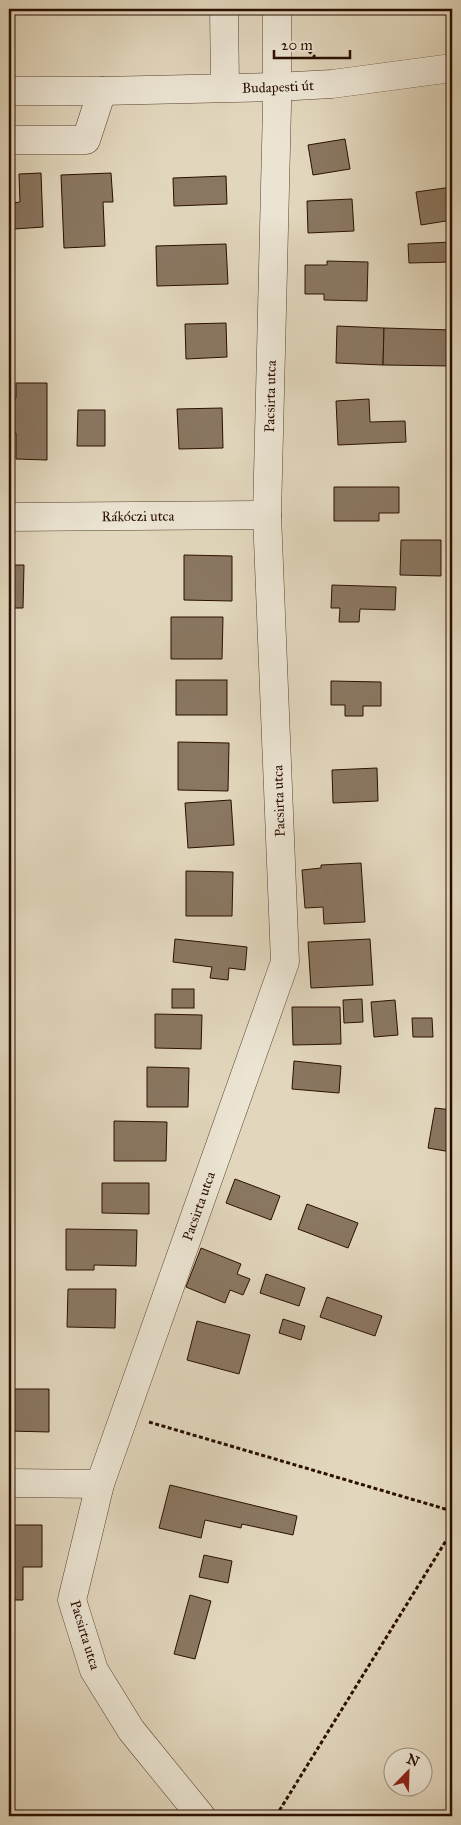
<svg xmlns="http://www.w3.org/2000/svg" width="461" height="1825" font-family="'IM FELL Great Primer',serif">
	<style>
		.building { fill: #8a7762; stroke: #2a0f00 }
		.lines { fill: none; stroke-linecap: round; stroke-linejoin: round }
		.minor-casing { stroke: #58412f; stroke-width: 29 }
		.path { stroke: #2a0f00; stroke-width: 3; stroke-dasharray: 4 2.5; stroke-linecap: butt }
		.minor { stroke: #ece5d4; stroke-width: 28 }
		.labels { text-anchor: middle; dominant-baseline: central; stroke-width: 4.5; stroke-linejoin: round; paint-order: stroke }
		.street-label { font-size: 14px; fill: #2a0f00; stroke: #ece5d4 }
	</style>
	<rect width="100%" height="100%" fill="#e2d7bd"/>
	<filter id="stains"><feTurbulence type="fractalNoise" baseFrequency=".004" numOctaves="4"/><feColorMatrix values="0 0 0 0 .2 0 0 0 0 .09 0 0 0 0 .02 0 0 0 .5 -.17"/></filter>
	<radialGradient id="worn" r=".72"><stop offset=".6" stop-color="#630" stop-opacity="0"/><stop offset="1" stop-color="#630" stop-opacity=".3"/></radialGradient>
	<g class="building">
		<polygon points="345,139 350,169 313,175 308,145"/>
		<polygon points="41,173 43,227 14,229 12,203 20,202 19,174"/>
		<polygon points="111,173 113,202 103,202 105,246 64,248 61,175"/>
		<polygon points="226,176 227,204 174,206 173,178"/>
		<polygon points="452,187 452,220 421,225 416,192"/>
		<polygon points="352,199 354,231 308,233 307,201"/>
		<polygon points="452,242 452,262 409,263 408,244"/>
		<polygon points="226,244 228,284 157,286 156,246"/>
		<polygon points="327,261 368,262 367,301 324,300 324,294 305,294 305,265 327,265"/>
		<polygon points="226,323 227,357 186,359 185,324"/>
		<polygon points="337,326 384,328 383,365 336,363"/>
		<polygon points="384,328 452,330 452,366 383,365"/>
		<polygon points="16,383 47,383 47,460 16,459 16,433 9,433 9,398 16,398"/>
		<polygon points="369,399 370,422 405,421 406,442 338,445 336,401"/>
		<polygon points="222,408 223,448 179,449 177,409"/>
		<polygon points="78,410 105,410 105,446 77,446"/>
		<polygon points="334,487 399,487 399,513 379,513 379,521 334,521"/>
		<polygon points="401,540 441,540 441,576 400,575"/>
		<polygon points="184,555 232,556 232,601 184,600"/>
		<polygon points="9,565 24,565 23,608 9,608"/>
		<polygon points="332,585 396,587 395,610 360,609 359,622 339,622 340,608 331,608"/>
		<polygon points="171,617 223,617 222,659 171,659"/>
		<rect x="176" y="680" width="51" height="35"/>
		<polygon points="331,681 381,682 381,706 363,706 363,716 345,716 345,705 331,705"/>
		<polygon points="178,742 229,743 228,791 178,790"/>
		<polygon points="377,768 378,801 333,803 332,770"/>
		<polygon points="9,792 14,793 14,838 9,838"/>
		<polygon points="231,800 234,845 188,848 185,803"/>
		<polygon points="361,863 365,922 324,924 323,907 305,908 302,870 321,868 321,865"/>
		<polygon points="186,871 233,872 232,916 186,916"/>
		<polygon points="175,939 247,947 245,970 229,968 228,980 210,978 212,967 173,962"/>
		<polygon points="370,939 373,985 311,988 308,942"/>
		<rect x="172" y="989" width="22" height="19"/>
		<polygon points="362,999 363,1022 344,1023 343,1000"/>
		<polygon points="395,1000 398,1035 374,1037 371,1002"/>
		<polygon points="292,1007 340,1007 341,1044 293,1045"/>
		<polygon points="155,1014 202,1015 201,1049 155,1048"/>
		<polygon points="412,1018 432,1018 433,1037 413,1037"/>
		<polygon points="294,1061 341,1066 339,1093 292,1089"/>
		<polygon points="147,1067 189,1068 188,1107 147,1107"/>
		<polygon points="435,1108 452,1110 451,1152 428,1148"/>
		<polygon points="114,1121 167,1122 166,1161 114,1161"/>
		<polygon points="235,1179 280,1196 271,1220 226,1203"/>
		<polygon points="102,1183 149,1183 149,1214 102,1213"/>
		<polygon points="307,1204 358,1223 348,1248 298,1229"/>
		<polygon points="66,1229 137,1230 136,1266 94,1265 94,1270 66,1270"/>
		<polygon points="201,1248 241,1264 237,1274 250,1279 243,1295 230,1290 225,1303 186,1287"/>
		<polygon points="266,1274 305,1288 299,1306 260,1293"/>
		<polygon points="68,1289 116,1289 115,1328 67,1327"/>
		<polygon points="327,1297 382,1316 375,1336 320,1317"/>
		<polygon points="283,1319 305,1326 301,1340 279,1333"/>
		<polygon points="197,1321 250,1335 239,1374 187,1360"/>
		<polygon points="9,1389 49,1389 49,1432 9,1431"/>
		<polygon points="170,1485 297,1516 293,1535 242,1524 241,1528 205,1520 201,1538 159,1528"/>
		<polygon points="9,1525 42,1525 42,1567 23,1567 23,1600 9,1600"/>
		<polygon points="204,1555 232,1561 228,1583 199,1577"/>
		<polygon points="190,1595 211,1601 195,1659 174,1654"/>
	</g>
	<g class="lines">
		<defs>
			<g id="minor">
				<polyline points="224,9 225,87"/>
				<path id="s1" d="M 9,91 L 102,91 L 276,87 L 332,84 L 452,68"/>
				<polyline points="9,140 86,140 102,91"/>
				<path id="s2" d="M 9,517 L 267,515"/>
				<polyline points="9,1483 100,1484"/>
				<path id="s3" d="M 201,1816 L 131,1730 L 94,1670 L 72,1600 L 100,1484 L 285,962 L 267,515 L 277,106 L 277,9"/>
			</g>
		</defs>
		<use href="#minor" class="minor-casing"/>
		<g class="path">
			<polyline points="304,46 315,57"/>
			<polyline points="149,1422 452,1511"/>
			<polyline points="276,1816 452,1531"/>
		</g>
		<use href="#minor" class="minor"/>
	</g>
	<g class="labels">
		<g class="street-label">
			<text stroke="none"><textPath href="#s1" startOffset="269">Budapesti út</textPath></text>
			<text stroke="none"><textPath href="#s3" startOffset="1494">Pacsirta utca</textPath></text>
			<text stroke="none"><textPath href="#s2" startOffset="129">Rákóczi utca</textPath></text>
			<text transform="translate(279 801) rotate(-92)">Pacsirta utca</text>
			<text stroke="none"><textPath href="#s3" startOffset="669">Pacsirta utca</textPath></text>
			<text transform="translate(85 1635) rotate(73)">Pacsirta utca</text>
		</g>
	</g>
	<rect width="461" height="1825" fill="none" stroke="#e2d7bd" stroke-width="30"/>
	<rect x="10" y="10" width="441" height="1805" fill="none" stroke="#2a0f00" stroke-width="2.5"/>
	<rect x="15" y="15" width="431" height="1795" fill="none" stroke="#2a0f00"/>
	<g transform="translate(408 1772) rotate(23)"><circle r="24" fill="#ece5d4" stroke="#9e8f7f"/>
	<path d="M0-4L9 19L0 12L-9 19Z" fill="#8f2418"/>
	<text y="-8" font-size="14" font-weight="bold" text-anchor="middle" fill="#2a0f00">N</text>
	</g>
	<path d="M274 50v8h76v-8" fill="none" stroke="#2a0f00" stroke-width="2.5"/>
	<text x="281" y="50" font-size="15" fill="#2a0f00" stroke="#ece5d4" stroke-width="4" paint-order="stroke">20 m</text>
	<rect width="100%" height="100%" filter="url(#stains)"/>
	<rect width="100%" height="100%" fill="url(#worn)"/>
</svg>
